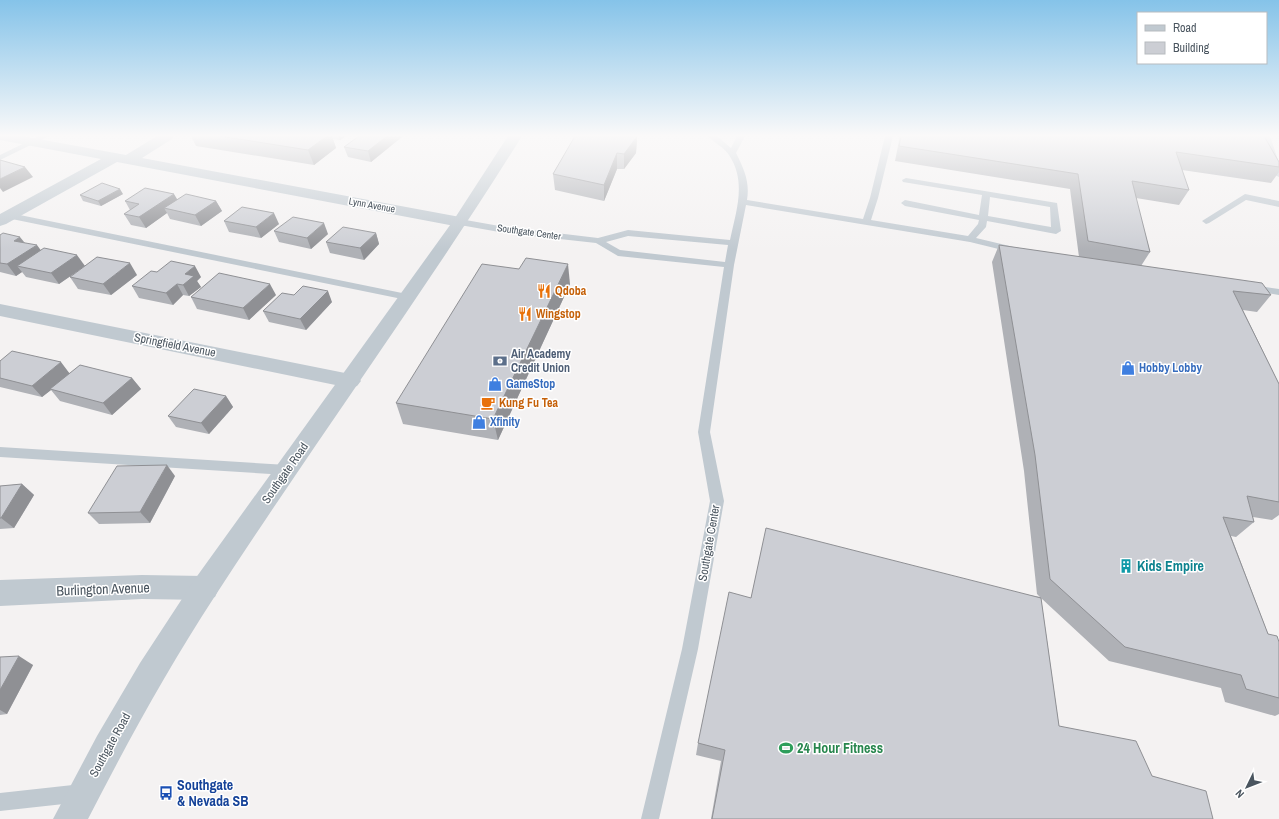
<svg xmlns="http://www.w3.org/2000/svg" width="1279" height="819" font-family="'Archivo Narrow',sans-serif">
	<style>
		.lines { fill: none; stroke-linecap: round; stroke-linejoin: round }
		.service { fill: #c0c9d0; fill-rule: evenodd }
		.minor { fill: #c0c9d0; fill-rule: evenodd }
		.tertiary { fill: #c0c9d0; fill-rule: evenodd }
		.wall { fill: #afb1b6 }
		.shaded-wall { fill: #8f9094 }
		.building { fill: #ccced4; stroke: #8f9094 }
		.labels { text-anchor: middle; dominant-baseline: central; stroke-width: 3; stroke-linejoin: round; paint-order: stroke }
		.far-street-label { font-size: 10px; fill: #4a555f; stroke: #fff }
		.food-label { font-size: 12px; font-weight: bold; fill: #c56008; stroke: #fff; text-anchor: start }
		.street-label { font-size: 12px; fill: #4a555f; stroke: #fff }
		.service-label { font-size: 12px; font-weight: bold; fill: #4e5e75; stroke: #fff; text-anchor: start }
		.shop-label { font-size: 12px; font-weight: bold; fill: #366cbe; stroke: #fff; text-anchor: start }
		.near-culture-label { font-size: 14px; font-weight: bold; fill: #0d838f; stroke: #fff; text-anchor: start }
		.near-street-label { font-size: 14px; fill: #4a555f; stroke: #fff }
		.near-leisure-label { font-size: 14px; font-weight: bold; fill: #27864d; stroke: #fff; text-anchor: start }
		.near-transit-label { font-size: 14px; font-weight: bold; fill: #164399; stroke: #fff; text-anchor: start }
	</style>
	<rect width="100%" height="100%" fill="#f4f2f2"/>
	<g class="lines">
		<g class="service">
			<polygon points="39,136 49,136 0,160 0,155"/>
			<path d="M 708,136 L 717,136 L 731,148 L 737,136 L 745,136 L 736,153 C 744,169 750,182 747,200 L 863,219 L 870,198 L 885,136 L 893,136 L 878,198 L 871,220 L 968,236 L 978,224 L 979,220 L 905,206 L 901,203 L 905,200 L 979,215 L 982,195 L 903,182 L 902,180 L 906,178 L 1057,203 L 1061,231 L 1056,234 L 987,221 L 986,227 L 976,238 L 1018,248 L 1020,250 L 1018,252 L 1015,253 L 970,242 L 746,205 L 734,265 L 710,432 L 724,501 L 698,649 L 659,819 L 641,819 L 682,649 L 710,501 L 698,432 L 724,267 L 618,256 L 596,243 L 505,233 L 460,225 L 456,222 L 460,219 L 505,227 L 598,238 L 628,230 L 730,240 C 736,211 747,182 729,155 C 724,147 714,143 708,136 ZM 990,197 L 1050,207 L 1051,227 L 988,216 ZM 628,236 L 728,245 L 725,262 L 620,250 L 606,242 Z"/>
			<polygon points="1262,136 1270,136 1279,163 1279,177 1275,175"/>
			<polygon points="1245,194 1279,201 1279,207 1246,200 1209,223 1206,224 1202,221"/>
			<polygon points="10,213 407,294 412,297 407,300 7,218 6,216"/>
			<polygon points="1252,285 1279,289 1279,295 1248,290 1247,288"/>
			<polygon points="0,447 287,465 292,466 293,470 292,474 287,475 0,457"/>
			<polygon points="82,784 88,787 91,793 88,799 82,802 0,811 0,793"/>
		</g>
		<g class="minor">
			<polygon points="0,136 22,136 126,155 157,136 174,136 172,139 142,158 460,217 466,219 468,222 466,225 460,227 117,162 6,224 0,226 0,214 101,159 0,140"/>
			<polygon points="0,304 350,374 357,376 361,381 357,386 350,388 0,316"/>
			<polygon points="142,575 205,576 215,579 219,588 215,597 205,600 142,599 0,606 0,580"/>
		</g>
		<path class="tertiary" d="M 508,136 L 522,136 C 424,293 315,442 215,596 C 168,668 127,743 88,819 L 53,819 L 97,736 L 140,663 L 195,579 L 453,221 Z"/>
	</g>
	<g class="wall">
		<polygon points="191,136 346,136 340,140 333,139 336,148 314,165 196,146"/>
		<polygon points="403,136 371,162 348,157 344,147"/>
		<polygon points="900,136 1264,136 1279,162 1279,172 1271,183 1182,170 1189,190 1179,205 1136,198 1150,252 1141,266 1271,295 1257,312 1243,310 1279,384 1279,515 1272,520 1253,517 1254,522 1236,537 1231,536 1268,634 1279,642 1279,714 1275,716 1225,702 1221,688 1109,661 1041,598 1059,726 1152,776 1213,819 711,819 721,761 696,755 698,743 751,598 763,544 1040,597 1037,594 1024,471 992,262 999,245 1079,257 1070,189 895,161"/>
		<polygon points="637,139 636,153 624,169 617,169 604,201 555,190 553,174"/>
		<polygon points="123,194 101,206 83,201 80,195"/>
		<polygon points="177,200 216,201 222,211 201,226 170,219 167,213 146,228 131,225 124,214 130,210 125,201"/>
		<polygon points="224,221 279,224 261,238 229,232"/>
		<polygon points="274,231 328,234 311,249 279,242"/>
		<polygon points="376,233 379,244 364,260 330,253 326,242"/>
		<polygon points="0,235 25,243 41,251 85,266 59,284 26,277 22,272 16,276 0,272"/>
		<polygon points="519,269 570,284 498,440 403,424 396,403"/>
		<polygon points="157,272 201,277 197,281 201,287 189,296 183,295 173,305 139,298 132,286"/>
		<polygon points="137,275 111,295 78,289 70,277"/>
		<polygon points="276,295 249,320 197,309 191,297"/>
		<polygon points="332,302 306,330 269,322 263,311"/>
		<polygon points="0,361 70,373 132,378 141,389 112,415 60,401 51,390 42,397 0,387"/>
		<polygon points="226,396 233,407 209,434 176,427 168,416"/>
		<polygon points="175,476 150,523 99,524 88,513"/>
		<polygon points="22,484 34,495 14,528 0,529 0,486"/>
		<polygon points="0,657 33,665 7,714 0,715"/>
	</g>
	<g class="shaded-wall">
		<polygon points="327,136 332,136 336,148 314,165 308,150"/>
		<polygon points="338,136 346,136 340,140"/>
		<polygon points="387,136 403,136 371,162 368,151"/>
		<polygon points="636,136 637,136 637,139 636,153 624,169 624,154"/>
		<polygon points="617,153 617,169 604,201 604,185"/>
		<polygon points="25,167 33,177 3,192 0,188 0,179"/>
		<polygon points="120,189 123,194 101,206 98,201"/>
		<polygon points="174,194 180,204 164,208 167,213 146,228 139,217"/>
		<polygon points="216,201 222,211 201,226 195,215"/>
		<polygon points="274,213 279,224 261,238 256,227"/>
		<polygon points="324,223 328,234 311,249 307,238"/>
		<polygon points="376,233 379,244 364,260 360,248"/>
		<polygon points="20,237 29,248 14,241"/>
		<polygon points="37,245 45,256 17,266 22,272 16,276 7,264"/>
		<polygon points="77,255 85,266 59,284 51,273"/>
		<polygon points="130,263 137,275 111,295 103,284"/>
		<polygon points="568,264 570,284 498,440 493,419"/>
		<polygon points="195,266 201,277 197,281 201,287 189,296 183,285 185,274"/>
		<polygon points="177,284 183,295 173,305 166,293"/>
		<polygon points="270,284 276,295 249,320 243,308"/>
		<polygon points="328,291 332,302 306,330 300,319"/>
		<polygon points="61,362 70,374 50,389 51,390 42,397 32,386"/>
		<polygon points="132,378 141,389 112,415 103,403"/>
		<polygon points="226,396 233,407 209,434 201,423"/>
		<polygon points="167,465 175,476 150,523 140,512"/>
		<polygon points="22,484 34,495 14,528 1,518"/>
		<polygon points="19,656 33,665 7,714 0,710 0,690"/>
	</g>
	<g class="building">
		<polygon points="220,136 327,136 308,150"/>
		<polygon points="359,136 387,136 368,151 344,147"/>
		<polygon points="575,136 636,136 636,138 624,154 617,153 604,185 553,174"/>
		<polygon points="901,136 1264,136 1279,162 1279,167 1176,152 1189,190 1132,181 1150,252 1088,241 1078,174 899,146"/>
		<polygon points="0,160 25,167 0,179"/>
		<polygon points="102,183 120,189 98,201 80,195"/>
		<polygon points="145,188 174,194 139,217 124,214 139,204 125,201"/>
		<polygon points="186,194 216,201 195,215 164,208"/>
		<polygon points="242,207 274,213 256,227 224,221"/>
		<polygon points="293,217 324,223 307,238 274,231"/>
		<polygon points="343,227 376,233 360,248 326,242"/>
		<polygon points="3,233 20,237 14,241 37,245 7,264 0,263 0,235"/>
		<polygon points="999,245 1262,283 1271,295 1233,291 1279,384 1279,502 1247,496 1254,522 1223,517 1268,634 1277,636 1279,642 1279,698 1246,689 1241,675 1125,647 1050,579 1035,455"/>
		<polygon points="44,248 77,255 51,273 17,266"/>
		<polygon points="97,257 130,263 103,284 70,277"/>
		<polygon points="526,258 568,264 493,419 396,403 482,264 519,269"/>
		<polygon points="171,261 195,266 185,274 194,276 183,285 177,284 166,293 132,286 151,271 157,272"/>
		<polygon points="219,273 270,284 243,308 191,297"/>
		<polygon points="303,286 328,291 300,319 263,311 282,293 294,295"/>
		<polygon points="12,351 61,362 32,386 0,378 0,361"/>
		<polygon points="80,365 132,378 103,403 50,389"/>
		<polygon points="194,389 226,396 201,423 168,416"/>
		<polygon points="167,465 140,512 88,513 117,466"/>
		<polygon points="22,484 1,518 0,518 0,486"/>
		<polygon points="766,528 1041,598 1059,726 1136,741 1152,776 1206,791 1213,819 712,819 725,750 698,743 729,592 751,598"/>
		<polygon points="19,656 0,690 0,657"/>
	</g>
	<linearGradient id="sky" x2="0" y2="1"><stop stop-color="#85c3e9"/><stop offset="0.54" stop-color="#faf9f9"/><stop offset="1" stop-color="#faf9f9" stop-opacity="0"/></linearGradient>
	<rect width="1279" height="251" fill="url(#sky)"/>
	<defs>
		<symbol id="restaurant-bare" viewBox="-9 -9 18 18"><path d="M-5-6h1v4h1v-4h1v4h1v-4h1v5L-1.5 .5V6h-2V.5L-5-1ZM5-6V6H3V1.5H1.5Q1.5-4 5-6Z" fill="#e8710a" stroke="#fff" stroke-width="2.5" paint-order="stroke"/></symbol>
		<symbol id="bank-bare" viewBox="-9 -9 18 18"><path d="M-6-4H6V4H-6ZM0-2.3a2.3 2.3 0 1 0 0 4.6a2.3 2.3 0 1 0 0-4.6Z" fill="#5c6f8a" stroke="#fff" stroke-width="2.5" paint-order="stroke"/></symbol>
		<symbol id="shop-bare" viewBox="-9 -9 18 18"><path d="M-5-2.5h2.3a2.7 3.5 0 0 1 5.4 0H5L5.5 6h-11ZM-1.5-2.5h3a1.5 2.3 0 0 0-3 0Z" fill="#3f7fe0" stroke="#fff" stroke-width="2.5" paint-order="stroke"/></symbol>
		<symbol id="cafe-bare" viewBox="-9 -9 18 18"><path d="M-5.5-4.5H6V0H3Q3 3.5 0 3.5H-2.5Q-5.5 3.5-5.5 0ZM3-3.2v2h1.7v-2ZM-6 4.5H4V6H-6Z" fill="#e8710a" stroke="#fff" stroke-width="2.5" paint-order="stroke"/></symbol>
		<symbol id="building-bare" viewBox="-9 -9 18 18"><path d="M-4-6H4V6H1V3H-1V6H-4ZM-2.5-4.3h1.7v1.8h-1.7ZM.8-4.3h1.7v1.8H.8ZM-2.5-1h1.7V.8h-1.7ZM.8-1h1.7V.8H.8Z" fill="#0f9aa8" stroke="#fff" stroke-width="2.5" paint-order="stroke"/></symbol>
		<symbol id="stadium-bare" viewBox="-9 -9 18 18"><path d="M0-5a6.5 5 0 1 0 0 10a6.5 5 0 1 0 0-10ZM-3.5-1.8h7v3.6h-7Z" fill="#2e9e5b" stroke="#fff" stroke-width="2.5" paint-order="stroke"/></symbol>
		<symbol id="bus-bare" viewBox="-9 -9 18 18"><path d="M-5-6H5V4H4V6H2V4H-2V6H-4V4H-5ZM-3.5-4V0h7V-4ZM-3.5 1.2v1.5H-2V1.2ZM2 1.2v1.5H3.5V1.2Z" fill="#1a4fb4" stroke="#fff" stroke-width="2.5" paint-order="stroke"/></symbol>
	</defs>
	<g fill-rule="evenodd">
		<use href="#restaurant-bare" x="534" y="281" width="20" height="20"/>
		<use href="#restaurant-bare" x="515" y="304" width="20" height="20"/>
		<use href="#bank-bare" x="490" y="351" width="20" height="20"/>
		<use href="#shop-bare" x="1118" y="358" width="20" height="20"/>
		<use href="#shop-bare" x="485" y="374" width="20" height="20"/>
		<use href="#cafe-bare" x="478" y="393" width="20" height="20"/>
		<use href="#shop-bare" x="469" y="412" width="20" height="20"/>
		<use href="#building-bare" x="1116" y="556" width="20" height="20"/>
		<use href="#stadium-bare" x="776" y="738" width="20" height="20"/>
		<use href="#bus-bare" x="156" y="783" width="20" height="20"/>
	</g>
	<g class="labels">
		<g class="far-street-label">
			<text transform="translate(372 205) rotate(10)">Lynn Avenue</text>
			<text transform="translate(529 232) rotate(8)">Southgate Center</text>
		</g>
		<g class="food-label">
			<text x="555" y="291">Qdoba</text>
			<text x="536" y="314">Wingstop</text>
			<text x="499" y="403">Kung Fu Tea</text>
		</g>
		<g class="street-label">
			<text transform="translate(175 345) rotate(11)">Springfield Avenue</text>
			<text transform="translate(285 473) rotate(-55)">Southgate Road</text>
			<text transform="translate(709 543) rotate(-80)">Southgate Center</text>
			<text transform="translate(110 745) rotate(-61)">Southgate Road</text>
		</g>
		<g class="service-label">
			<text x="511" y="354">Air Academy<tspan x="511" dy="14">Credit Union</tspan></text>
		</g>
		<g class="shop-label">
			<text x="1139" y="368">Hobby Lobby</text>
			<text x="506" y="384">GameStop</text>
			<text x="490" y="422">Xfinity</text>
		</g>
		<g class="near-culture-label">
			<text x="1137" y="566">Kids Empire</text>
		</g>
		<g class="near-street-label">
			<text transform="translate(103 589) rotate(-2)">Burlington Avenue</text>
		</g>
		<g class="near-leisure-label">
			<text x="797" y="748">24 Hour Fitness</text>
		</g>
		<g class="near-transit-label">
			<text x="177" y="785">Southgate<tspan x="177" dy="16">&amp; Nevada SB</tspan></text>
		</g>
	</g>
	<rect x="1137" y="12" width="130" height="52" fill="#ffffff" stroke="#b7bbbf"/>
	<rect x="1145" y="25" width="20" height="6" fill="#c0c9d0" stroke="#b7bbbf"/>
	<text x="1173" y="32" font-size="12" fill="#4a555f">Road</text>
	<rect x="1145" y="42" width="20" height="12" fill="#ccced4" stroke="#b7bbbf"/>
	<text x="1173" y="52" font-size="12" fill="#4a555f">Building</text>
	<g transform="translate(1247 787) rotate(227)" stroke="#ffffff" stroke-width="3" paint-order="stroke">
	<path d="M0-3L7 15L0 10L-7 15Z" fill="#4a555f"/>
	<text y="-6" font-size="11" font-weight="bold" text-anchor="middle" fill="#4a555f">N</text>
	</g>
</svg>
